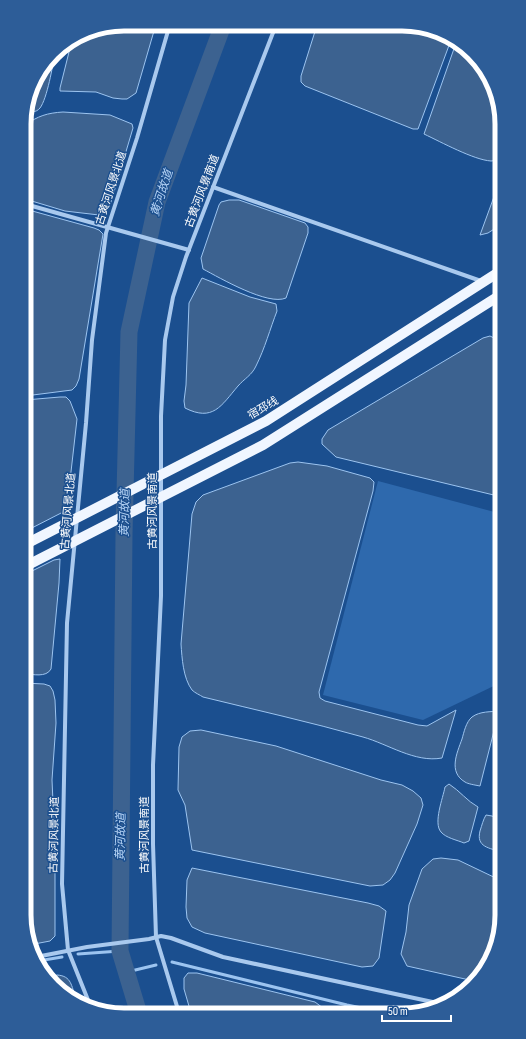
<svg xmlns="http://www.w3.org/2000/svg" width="526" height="1039" font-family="'Sofia Sans Condensed','Noto Sans SC',sans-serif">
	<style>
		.green { fill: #2e69ad }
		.water { fill: #3c6290; stroke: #9cc4f0 }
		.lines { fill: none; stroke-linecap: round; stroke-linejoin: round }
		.stream { stroke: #9cc4f0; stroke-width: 3 }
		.river { stroke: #3c6290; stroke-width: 17 }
		.minor { stroke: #a9c9ee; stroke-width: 4 }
		.primary { stroke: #f0f6ff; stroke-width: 10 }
		.labels { text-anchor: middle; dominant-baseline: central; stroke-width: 3; stroke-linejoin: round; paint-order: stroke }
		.street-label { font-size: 11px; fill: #fff; stroke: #1b4f8f }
		.water-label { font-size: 12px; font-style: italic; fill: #b5d3f5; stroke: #1b4f8f }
		.rim { fill: none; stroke: #fff; stroke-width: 5 }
	</style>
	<rect width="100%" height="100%" fill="#1b4f8f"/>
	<polygon class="green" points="378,481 502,514 502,682 423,720 323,695"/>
	<g class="water">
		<polygon points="124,24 156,24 136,93 127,99 122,99 113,98 96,92 60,91 60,88 72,40 86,32"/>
		<polygon points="317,25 421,26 451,40 418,129 413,129 305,86 301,82 301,76"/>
		<path d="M 456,43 L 468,49 L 497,92 L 502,124 L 502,156 C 499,159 496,161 491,161 C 474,160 441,142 424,134 Z"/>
		<path d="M 55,52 C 53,65 47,99 40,108 C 36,113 30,112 25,111 L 34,79 Z"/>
		<path d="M 63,112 L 110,115 L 132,124 L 133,128 L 111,202 L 105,213 L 99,215 L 65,211 L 25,199 L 25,125 C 38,116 47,113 63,112 Z"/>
		<polygon points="499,183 502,184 502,224 488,233 480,235"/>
		<path d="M 229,200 L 239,200 L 305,223 L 308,227 L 308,233 L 286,298 C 268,306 220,278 203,269 L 201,258 L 219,205 L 221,202 Z"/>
		<polygon points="25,209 94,228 99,230 103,234 79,379 76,386 72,390 25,396"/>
		<path d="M 202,278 L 250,297 L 276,304 L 277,311 C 270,329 265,348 256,366 C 252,375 244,379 238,386 C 221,406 213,422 185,408 L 184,401 L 186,385 L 189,303 Z"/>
		<polygon points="490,336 496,339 502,344 502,497 336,457 322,444 322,439 328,430 483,338"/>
		<polygon points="60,397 66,397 70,401 77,419 67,507 65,511 24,532 25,400"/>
		<path d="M 298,462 L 327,466 L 370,478 L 374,482 L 373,491 L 319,692 L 320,698 L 325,701 L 418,725 L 427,726 L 456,710 L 442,758 C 415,763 388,744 363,737 C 310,722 256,710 203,697 C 200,695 195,693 192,690 C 183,678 182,658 181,644 L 192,514 L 196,502 L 203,495 L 290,463 Z"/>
		<path d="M 60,559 L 59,583 L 51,669 C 46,678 33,674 24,674 L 24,575 L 54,560 Z"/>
		<polygon points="24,683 44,684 50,686 53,691 55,700 56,723 52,780 55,847 55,936 50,941 29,945 24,915"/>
		<path d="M 499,711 L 480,786 C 475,785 468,784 465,782 C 448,772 457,753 462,739 C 464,732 466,722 472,717 C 480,711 491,712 499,711 Z"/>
		<polygon points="201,730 276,746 381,780 402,785 413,791 421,798 423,805 417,824 395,873 390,880 383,885 370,886 192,850 185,805 178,790 179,747 182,737 190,731"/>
		<path d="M 449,784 C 460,791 467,801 478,807 L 469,841 L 464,843 C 457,840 446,838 441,832 C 433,823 443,798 445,787 Z"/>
		<path d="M 486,815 L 492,816 L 502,820 L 502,852 C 489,848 476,847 480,831 C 482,825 483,820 486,815 Z"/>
		<polygon points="441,858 458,860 502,881 502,922 481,976 474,981 407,966 401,954 406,932 409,905 422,869 433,859"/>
		<polygon points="192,868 368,903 379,906 386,911 379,958 373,966 362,967 205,933 192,927 187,918 186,907 187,880"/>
		<polygon points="188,973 197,973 315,1002 327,1011 191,1013 184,989 184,978"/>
		<path d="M 57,975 C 72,976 71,986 76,998 L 58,990 L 50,978 Z"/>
	</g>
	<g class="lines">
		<g class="stream">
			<polyline points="78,954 120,951"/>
			<polyline points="38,961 62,957"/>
			<polyline points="172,962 347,1005 376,1011"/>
			<polyline points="127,972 156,965"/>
		</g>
		<polyline class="river" points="139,1014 120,951 124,534 129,332 157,202 223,25"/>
		<g class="minor">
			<polyline points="213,187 481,281"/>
			<polyline points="25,204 189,250"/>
			<polyline points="36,957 87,947 149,939 161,936 171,938 223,957 442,1004"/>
			<polyline points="90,1005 68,950 62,884 67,623 86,423 92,340 106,233 137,138 170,24"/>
			<polyline points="179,1013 156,937 153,844 153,765 161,596 161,416 165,340 173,297 186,257 276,25"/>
		</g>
		<g class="primary">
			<polyline points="24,545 266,421 502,270"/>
			<polyline points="24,567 263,445 502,294"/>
		</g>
	</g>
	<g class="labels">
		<g class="street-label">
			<text transform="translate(111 188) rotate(-72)">古黄河风景北道</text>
			<text transform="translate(202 191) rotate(-69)">古黄河风景南道</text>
			<text transform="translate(263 408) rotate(-30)">宿邳线</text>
			<text transform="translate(68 511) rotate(-85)">古黄河风景北道</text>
			<text transform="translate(152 511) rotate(-90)">古黄河风景南道</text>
			<text transform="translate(54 835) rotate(-89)">古黄河风景北道</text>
			<text transform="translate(144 835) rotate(-90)">古黄河风景南道</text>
		</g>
		<g class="water-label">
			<text transform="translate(162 193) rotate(-72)">黄河故道</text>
			<text transform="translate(125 513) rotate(-89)">黄河故道</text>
			<text transform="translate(121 837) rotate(-89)">黄河故道</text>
		</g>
	</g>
	<path d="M0 0H526V1039H0ZM124 31H402A93 93 0 0 1 495 124V915A93 93 0 0 1 402 1008H124A93 93 0 0 1 31 915V124A93 93 0 0 1 124 31Z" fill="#2d5d98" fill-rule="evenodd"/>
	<path class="rim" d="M124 31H402A93 93 0 0 1 495 124V915A93 93 0 0 1 402 1008H124A93 93 0 0 1 31 915V124A93 93 0 0 1 124 31Z"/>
	<path d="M382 1015v6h69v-6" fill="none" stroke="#ffffff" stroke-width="2"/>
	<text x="388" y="1015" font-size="12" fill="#ffffff" stroke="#1b4f8f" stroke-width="3" paint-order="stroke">50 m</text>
</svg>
